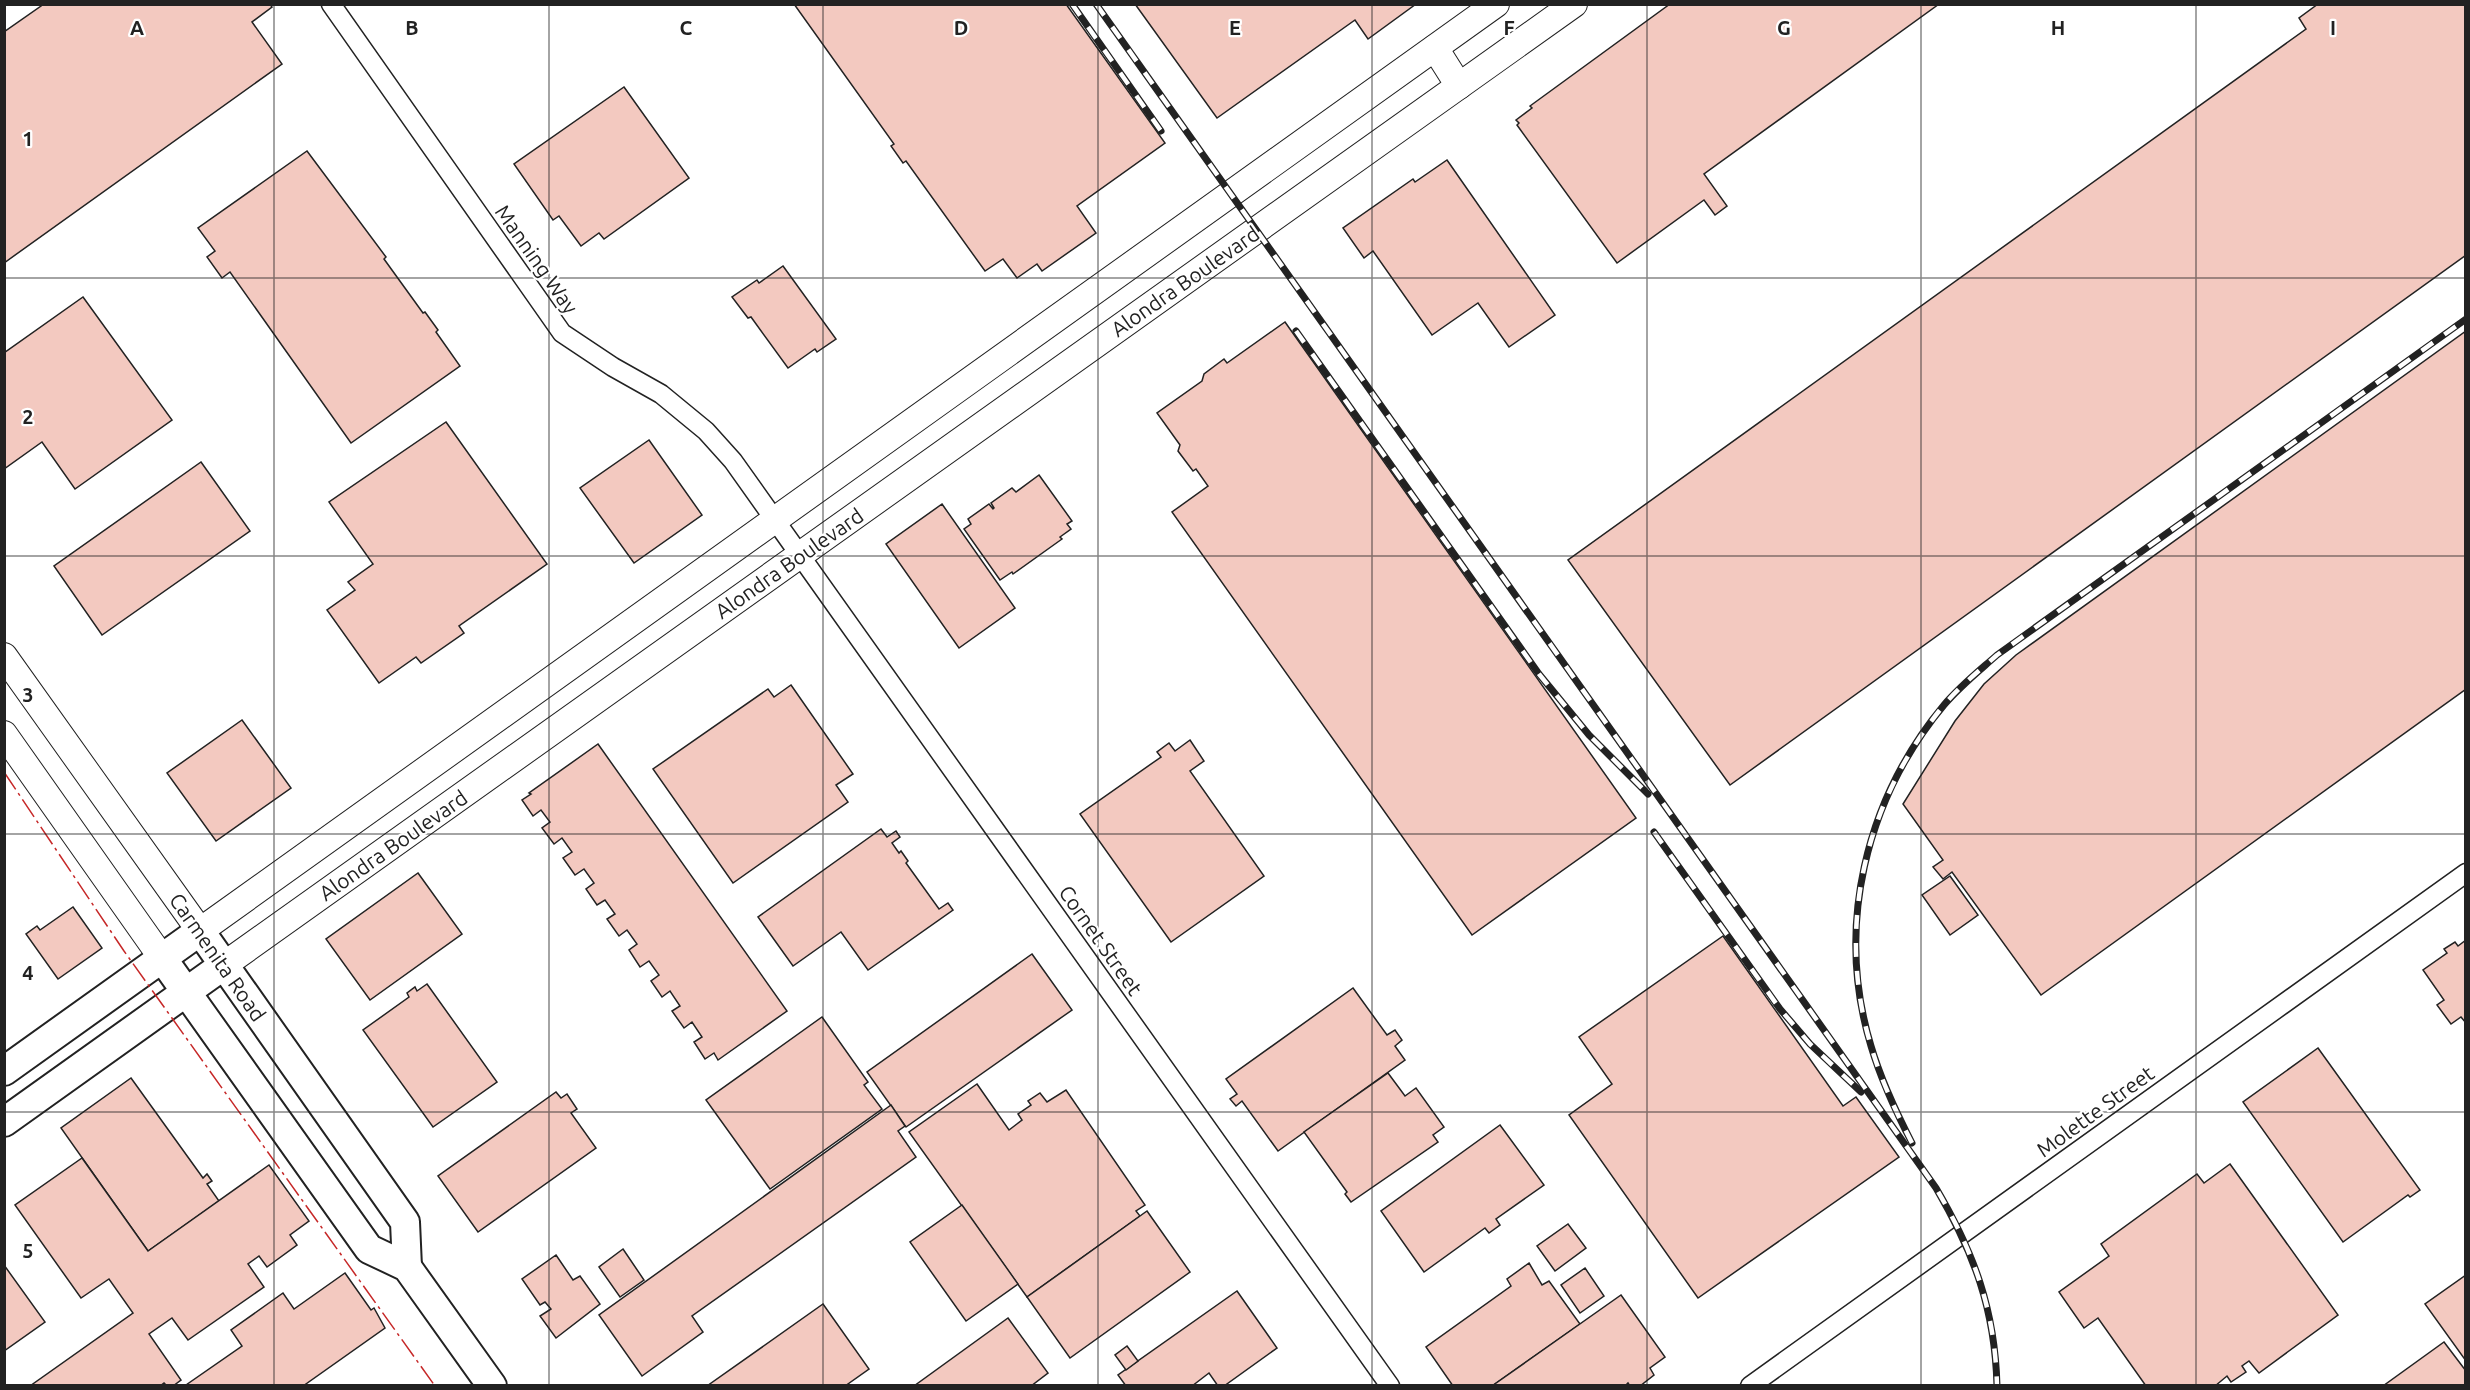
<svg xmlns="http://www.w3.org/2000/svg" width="2470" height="1390" font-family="Ubuntu,sans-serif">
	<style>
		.building { fill: #f3c9c0; stroke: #222; stroke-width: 1.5 }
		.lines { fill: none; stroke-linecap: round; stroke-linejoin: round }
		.street-casing { stroke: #222; stroke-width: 21 }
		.secondary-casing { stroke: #222; stroke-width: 28 }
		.primary-casing { stroke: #222; stroke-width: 32 }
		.street { stroke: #fff; stroke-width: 18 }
		.secondary { stroke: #fff; stroke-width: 26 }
		.primary { stroke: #fff; stroke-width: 28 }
		.rail-casing { stroke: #222; stroke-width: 7 }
		.rail { stroke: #fff; stroke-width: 4.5; stroke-dasharray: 14; stroke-linecap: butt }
		.power { stroke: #c62828; stroke-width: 1.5; stroke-dasharray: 21 4.5 3 4.5; stroke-linecap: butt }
		.grid { fill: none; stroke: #222; stroke-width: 1.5; stroke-opacity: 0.55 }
		.labels { text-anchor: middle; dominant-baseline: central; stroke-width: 4.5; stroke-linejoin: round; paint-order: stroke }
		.street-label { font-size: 21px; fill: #222; stroke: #fff }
		.grid-label { font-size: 20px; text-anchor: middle; font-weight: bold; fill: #222; stroke: #fff; stroke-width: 4.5; stroke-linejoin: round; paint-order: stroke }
	</style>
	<rect width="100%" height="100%" fill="#fff"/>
	<g class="building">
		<polygon points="44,4 270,4 272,7 252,22 282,64 4,263 4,32"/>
		<polygon points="794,4 1066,4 1165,143 1077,206 1096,233 1042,271 1037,264 1017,278 1003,259 985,271 906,161 903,163 891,146 894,144"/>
		<polygon points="1135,4 1416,4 1368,39 1355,20 1217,118"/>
		<polygon points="1670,4 1939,4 1704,174 1727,206 1715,215 1704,200 1617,263 1517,125 1519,123 1516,120 1532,108 1530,106"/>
		<polygon points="2318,4 2466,4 2466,255 1730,785 1568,560 2306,29 2299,18"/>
		<polygon points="624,87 689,178 604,239 599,233 581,246 559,216 553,220 514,164"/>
		<polygon points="307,151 386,257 384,259 423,313 425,312 438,330 436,332 460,366 351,443 230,272 222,278 207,257 215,251 198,228"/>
		<polygon points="1447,160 1555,315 1509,347 1478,303 1432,335 1373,251 1364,258 1343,228 1413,179 1415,182"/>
		<polygon points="783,266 836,339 817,352 815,349 788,368 751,317 748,318 732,297 757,280 759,283"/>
		<polygon points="83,297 172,420 75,489 42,442 4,469 4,353"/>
		<polygon points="1285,322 1636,818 1472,935 1172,512 1208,486 1196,469 1193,471 1178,451 1180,445 1157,413 1202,381 1204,374 1224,359 1227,363"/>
		<polygon points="2466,331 2466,689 2041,995 1952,872 1943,879 1933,867 1943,860 1903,804 1955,721 1984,684 2016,655"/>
		<polygon points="446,422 547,564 459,626 464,633 421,663 416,657 379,683 327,610 355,590 348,582 373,564 329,502"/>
		<polygon points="649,440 702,515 634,563 580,488"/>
		<polygon points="201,462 250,531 102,635 54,566"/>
		<polygon points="1039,475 1072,521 1067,524 1071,529 1060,537 1062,539 1013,574 1012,572 1000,580 964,529 971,524 968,519 989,504 993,509 994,508 991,503 1012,488 1016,492"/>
		<polygon points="942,504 1015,608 959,648 886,544"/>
		<polygon points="791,685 853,774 836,785 848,802 733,883 653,769 768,689 774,697"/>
		<polygon points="242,720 291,788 216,841 167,773"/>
		<polygon points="1190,740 1204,761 1190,771 1264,876 1171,942 1080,814 1161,757 1157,752 1169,743 1175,751"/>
		<polygon points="598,744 787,1011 718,1060 714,1053 705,1059 694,1042 702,1037 692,1022 684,1028 672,1011 680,1006 670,991 662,997 651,981 659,975 649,961 640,967 629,950 637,944 627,930 619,936 607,919 615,914 605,900 597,905 586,889 594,883 584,869 575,875 563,858 572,852 562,838 554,844 542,828 550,822 541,810 533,816 522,800 531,794 529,793"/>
		<polygon points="881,829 887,837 896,831 900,837 892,843 899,853 901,851 908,861 906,863 939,909 948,903 953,910 868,970 841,932 793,966 758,917"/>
		<polygon points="418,873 462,934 370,1000 326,939"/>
		<polygon points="1950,876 1978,915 1950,935 1922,895"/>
		<polygon points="73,907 102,948 58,979 26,934 37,926 40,930"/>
		<polygon points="1723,936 1843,1106 1856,1097 1899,1157 1698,1298 1569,1115 1612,1084 1579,1037"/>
		<polygon points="2466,940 2466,1023 2461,1017 2451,1024 2437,1005 2444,1000 2423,970 2447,953 2444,949 2455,942 2458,946"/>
		<polygon points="1032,954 1072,1010 906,1127 867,1072"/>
		<polygon points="427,984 497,1082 433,1127 363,1030 409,997 407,993 415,987 417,991"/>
		<polygon points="1353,988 1387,1035 1395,1030 1402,1040 1395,1046 1405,1060 1278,1151 1242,1101 1236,1106 1230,1099 1237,1094 1226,1079"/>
		<polygon points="822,1017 868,1082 864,1085 882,1109 770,1189 706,1100"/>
		<polygon points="2318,1048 2420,1190 2410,1197 2408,1195 2343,1242 2243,1102"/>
		<polygon points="1388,1073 1405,1096 1416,1088 1444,1127 1433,1135 1438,1142 1351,1202 1345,1194 1347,1192 1304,1132"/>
		<polygon points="131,1078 203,1178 207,1174 212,1181 207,1184 219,1201 148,1251 61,1128"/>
		<polygon points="977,1084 1009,1130 1022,1120 1018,1114 1031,1105 1028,1101 1040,1093 1047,1102 1066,1090 1145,1205 1136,1211 1140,1216 1027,1297 909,1132"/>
		<polygon points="556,1092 561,1098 567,1094 577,1109 571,1113 596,1148 478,1232 438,1176"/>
		<polygon points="891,1105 905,1126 898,1131 916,1157 692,1316 703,1332 642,1376 599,1315"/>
		<polygon points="1500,1125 1544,1185 1496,1219 1500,1225 1489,1233 1485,1228 1424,1272 1381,1211"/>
		<polygon points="82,1158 148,1251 269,1165 309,1221 290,1235 297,1245 267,1267 259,1256 248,1264 264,1287 188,1340 172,1318 149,1334 181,1380 173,1386 167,1386 164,1383 160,1386 30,1386 133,1313 109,1279 81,1298 15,1205"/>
		<polygon points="2230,1164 2338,1315 2259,1373 2249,1361 2242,1366 2246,1372 2231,1382 2227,1376 2215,1386 2146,1386 2098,1318 2084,1328 2059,1292 2109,1256 2101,1244 2197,1174 2204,1183"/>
		<polygon points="962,1205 1018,1284 966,1321 910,1242"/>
		<polygon points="1147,1211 1190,1272 1070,1358 1027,1297"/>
		<polygon points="1568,1224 1586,1248 1555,1271 1537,1246"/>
		<polygon points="623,1249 644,1280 620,1297 599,1267"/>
		<polygon points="556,1255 573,1280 580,1276 600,1304 556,1338 540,1316 551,1309 545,1302 540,1305 522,1279"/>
		<polygon points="1529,1263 1542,1285 1549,1281 1580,1324 1492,1386 1453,1386 1426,1347 1511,1286 1507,1279"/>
		<polygon points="4,1265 45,1322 4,1351"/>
		<polygon points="1585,1268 1604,1296 1580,1313 1561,1285"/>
		<polygon points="345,1273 371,1310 374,1308 385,1328 303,1386 186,1385 242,1346 231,1330 283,1293 294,1309"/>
		<polygon points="2466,1275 2466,1361 2425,1304"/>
		<polygon points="1237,1291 1277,1348 1224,1386 1218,1386 1209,1373 1192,1386 1126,1386 1118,1375"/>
		<polygon points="1621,1295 1665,1357 1650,1368 1654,1375 1640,1386 1630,1386 1628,1383 1625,1386 1492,1386"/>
		<polygon points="823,1304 869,1369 845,1386 707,1386"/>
		<polygon points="1008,1318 1048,1373 1031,1386 914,1386"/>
		<polygon points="2444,1342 2466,1371 2466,1386 2383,1386"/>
		<polygon points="1127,1346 1138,1361 1126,1370 1115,1355"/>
	</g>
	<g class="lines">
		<defs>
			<g id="street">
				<polyline points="331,4 562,333 613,367 661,394 706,431 733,461 1390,1386"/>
				<polyline points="1750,1386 2466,873"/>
			</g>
			<g id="secondary">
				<polyline points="1435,48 1459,86"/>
				<polyline points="4,656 200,931 1496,4"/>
				<polyline points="4,734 162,958"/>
				<polyline points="224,965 1574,4"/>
			</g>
			<g id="primary">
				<polyline points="162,958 369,1249 407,1267 492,1386"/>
				<polyline points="4,1071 200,931 405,1222 407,1267"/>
				<polyline points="4,1122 224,965"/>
			</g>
		</defs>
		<use href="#street" class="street-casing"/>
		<use href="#secondary" class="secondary-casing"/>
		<use href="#primary" class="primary-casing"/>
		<use href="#street" class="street"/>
		<use href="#secondary" class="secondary"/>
		<use href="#primary" class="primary"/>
		<defs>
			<g id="rail">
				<polyline points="1072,4 1161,131"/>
				<path d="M 1096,4 L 1936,1188 C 1974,1253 1995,1309 1997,1386"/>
				<polyline points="1296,331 1539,674 1589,735 1648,794"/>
				<polyline points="1654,832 1780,1009 1810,1044 1861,1092"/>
				<path d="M 1912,1143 C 1896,1112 1881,1080 1871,1046 C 1835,927 1865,800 1944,705 C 1960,686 1979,671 1997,655 L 2466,319"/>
			</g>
		</defs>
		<use href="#rail" class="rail-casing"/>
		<use href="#rail" class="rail"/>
		<polyline class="power" points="4,772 124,951 435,1386"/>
	</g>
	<path class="grid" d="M 274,4 L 274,1386M 549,4 L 549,1386M 823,4 L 823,1386M 1098,4 L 1098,1386M 1372,4 L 1372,1386M 1647,4 L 1647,1386M 1921,4 L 1921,1386M 2196,4 L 2196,1386M 4,278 L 2466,278M 4,556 L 2466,556M 4,834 L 2466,834M 4,1112 L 2466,1112"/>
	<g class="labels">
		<g class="street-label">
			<text transform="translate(537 259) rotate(55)">Manning Way</text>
			<text transform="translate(1185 281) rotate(-35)">Alondra Boulevard</text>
			<text transform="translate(789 563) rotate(-35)">Alondra Boulevard</text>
			<text transform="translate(393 845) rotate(-35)">Alondra Boulevard</text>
			<text transform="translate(1101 940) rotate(55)">Cornet Street</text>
			<text transform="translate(218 957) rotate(55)">Carmenita Road</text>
			<text transform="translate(2095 1111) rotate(-36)">Molette Street</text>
		</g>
	</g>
	<g class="grid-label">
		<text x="137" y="35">A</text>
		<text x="412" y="35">B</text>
		<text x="686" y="35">C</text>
		<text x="961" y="35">D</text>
		<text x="1235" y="35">E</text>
		<text x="1509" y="35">F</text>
		<text x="1784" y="35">G</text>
		<text x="2058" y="35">H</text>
		<text x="2333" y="35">I</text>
		<text x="28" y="146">1</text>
		<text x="28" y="424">2</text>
		<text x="28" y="702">3</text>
		<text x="28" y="980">4</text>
		<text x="28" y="1258">5</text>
	</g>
	<rect width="2470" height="1390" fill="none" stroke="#222222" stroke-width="12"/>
</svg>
